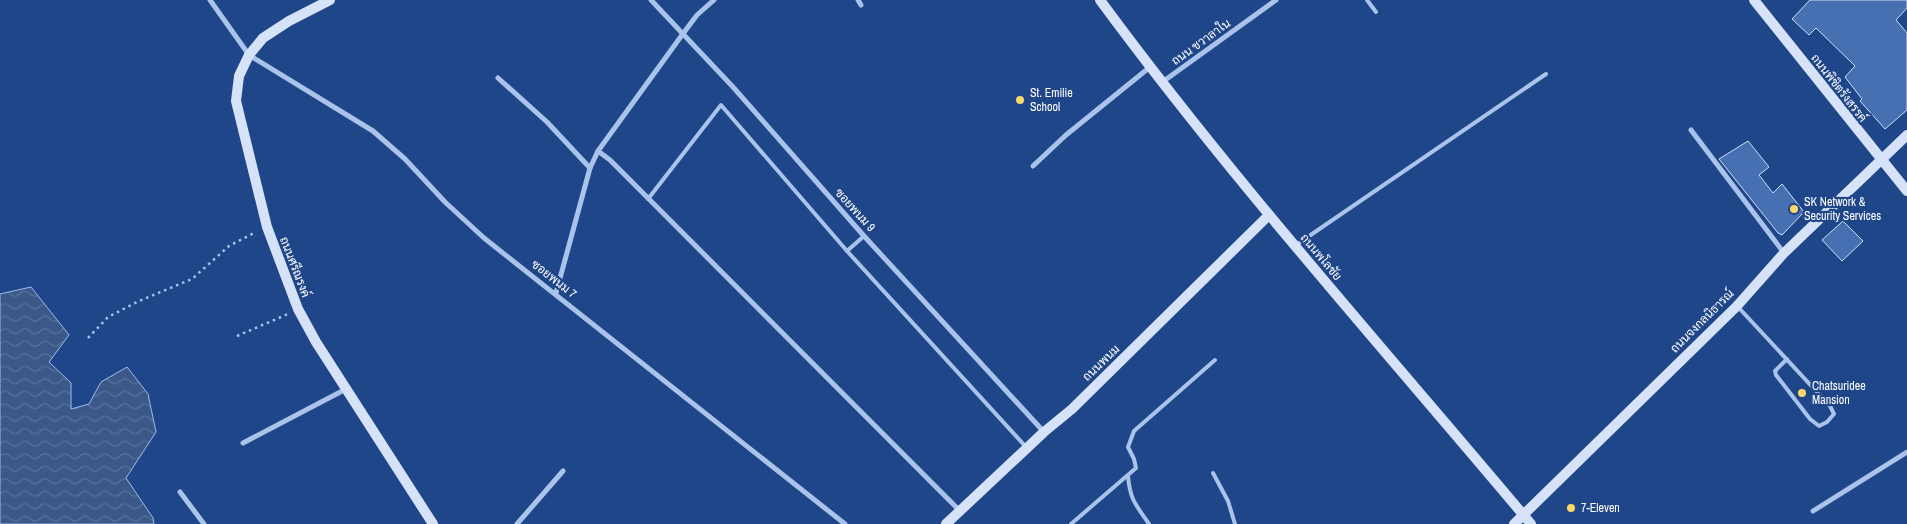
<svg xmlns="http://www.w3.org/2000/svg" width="1907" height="524" font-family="'Archivo Narrow',Sarabun,sans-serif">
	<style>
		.water { fill: url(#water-waves); stroke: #9dbded }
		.building { fill: #4770b2; stroke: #cedff8 }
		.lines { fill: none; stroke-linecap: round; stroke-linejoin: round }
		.path { stroke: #a9c3eb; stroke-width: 2.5; stroke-dasharray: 2.5 4; stroke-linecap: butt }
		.lane { stroke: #a9c3eb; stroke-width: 4 }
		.street { stroke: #a9c3eb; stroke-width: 5 }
		.secondary { stroke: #d5e2f8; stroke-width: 10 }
		.poi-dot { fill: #fad969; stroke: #1f4689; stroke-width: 2 }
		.labels { text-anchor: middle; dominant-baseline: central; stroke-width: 4.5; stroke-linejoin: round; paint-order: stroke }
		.street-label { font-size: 12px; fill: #fff; stroke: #1f4689 }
		.poi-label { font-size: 12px; fill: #fff; stroke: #1f4689; text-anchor: start }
	</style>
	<defs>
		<pattern id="water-waves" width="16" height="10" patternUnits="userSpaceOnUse" patternTransform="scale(1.25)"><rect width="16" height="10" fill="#3b5889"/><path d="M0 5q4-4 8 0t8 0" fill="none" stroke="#58719b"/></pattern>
	</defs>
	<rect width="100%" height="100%" fill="#1f4689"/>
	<polygon class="water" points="31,287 69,335 49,362 71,383 71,409 89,404 101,382 127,367 148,394 156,432 126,478 153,518 154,524 0,524 0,294"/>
	<g class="building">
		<polygon points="1810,0 1907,0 1907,8 1896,20 1907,33 1907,110 1885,129 1860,101 1862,99 1845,77 1855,66 1816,28 1809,35 1792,19"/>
		<polygon points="1748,141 1769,167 1759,175 1773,193 1782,184 1804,212 1782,235 1778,233 1719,159"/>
		<polygon points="1843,221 1863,241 1842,261 1822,240"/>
	</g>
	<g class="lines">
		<g class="path">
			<polyline points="237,336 288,314"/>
			<polyline points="88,338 108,317 139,301 192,279 229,246 256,232"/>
		</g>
		<g class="lane">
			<polyline points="1367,0 1376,12"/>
			<polyline points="648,199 721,105 847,251 1026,447"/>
			<polyline points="1296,245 1546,74"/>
			<polyline points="847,251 864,236"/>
			<polyline points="1739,308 1830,406 1834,414 1827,422 1819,426 1810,419 1776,375 1775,371 1787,359"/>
			<polyline points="1213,473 1228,501 1235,524"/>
			<path d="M 1128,476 C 1130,500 1136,505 1149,524"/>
			<polyline points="1071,524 1136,468 1134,459 1128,447 1134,431 1215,360"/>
		</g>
		<g class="street">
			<polyline points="210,0 249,55 373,131 405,159 445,202 484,238 845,524"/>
			<polyline points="651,0 733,87 864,236 1044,432"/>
			<polyline points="858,0 861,5"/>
			<polyline points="498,78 547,122 590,168"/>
			<polyline points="1161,83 1276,0"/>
			<polyline points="1691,130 1784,253"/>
			<polyline points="598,151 610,160 959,510"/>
			<polyline points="1033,166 1066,135 1150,67"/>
			<polyline points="556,293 590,168 598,151 682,35 697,15 714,0"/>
			<polyline points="243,443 346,389"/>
			<polyline points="180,492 204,524"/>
			<polyline points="1813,511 1907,452"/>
			<polyline points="517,524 563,471"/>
		</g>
		<g class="secondary">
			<polyline points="330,0 289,21 263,38 249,55 239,76 236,101 267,227 298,309 316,342 433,524"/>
			<path d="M 1100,0 C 1234,182 1386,351 1531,524"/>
			<polyline points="1754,0 1907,191"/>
			<polyline points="946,524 1044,432 1072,409 1269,215"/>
			<polyline points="1514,524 1737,306 1784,253 1907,135"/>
		</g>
	</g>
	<g class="poi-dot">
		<circle cx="1020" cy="100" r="5"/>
		<circle cx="1794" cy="209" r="5"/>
		<circle cx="1802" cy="393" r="5"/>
		<circle cx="1571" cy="508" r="5"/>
	</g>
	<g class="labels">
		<g class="street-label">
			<text transform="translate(1201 42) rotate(-36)">ถนน ชวาลาใน</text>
			<text transform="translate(1839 88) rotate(52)">ถนนพิชิตรังสรรค์</text>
			<text transform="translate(855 210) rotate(48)">ซอยพนม 9</text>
			<text transform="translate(1321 257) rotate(50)">ถนนพโลชัย</text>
			<text transform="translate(295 267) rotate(69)">ถนนศรีณรงค์</text>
			<text transform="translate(554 279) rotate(38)">ซอยพนม 7</text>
			<text transform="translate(1702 321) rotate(-45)">ถนนจงกลนิธารณ์</text>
			<text transform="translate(1101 363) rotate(-44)">ถนนพนม</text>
		</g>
		<g class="poi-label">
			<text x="1030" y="93">St. Emilie<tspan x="1030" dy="14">School</tspan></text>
			<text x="1804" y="202">SK Network &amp;<tspan x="1804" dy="14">Security Services</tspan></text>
			<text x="1812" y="386">Chatsuridee<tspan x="1812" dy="14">Mansion</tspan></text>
			<text x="1581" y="508">7-Eleven</text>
		</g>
	</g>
</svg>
